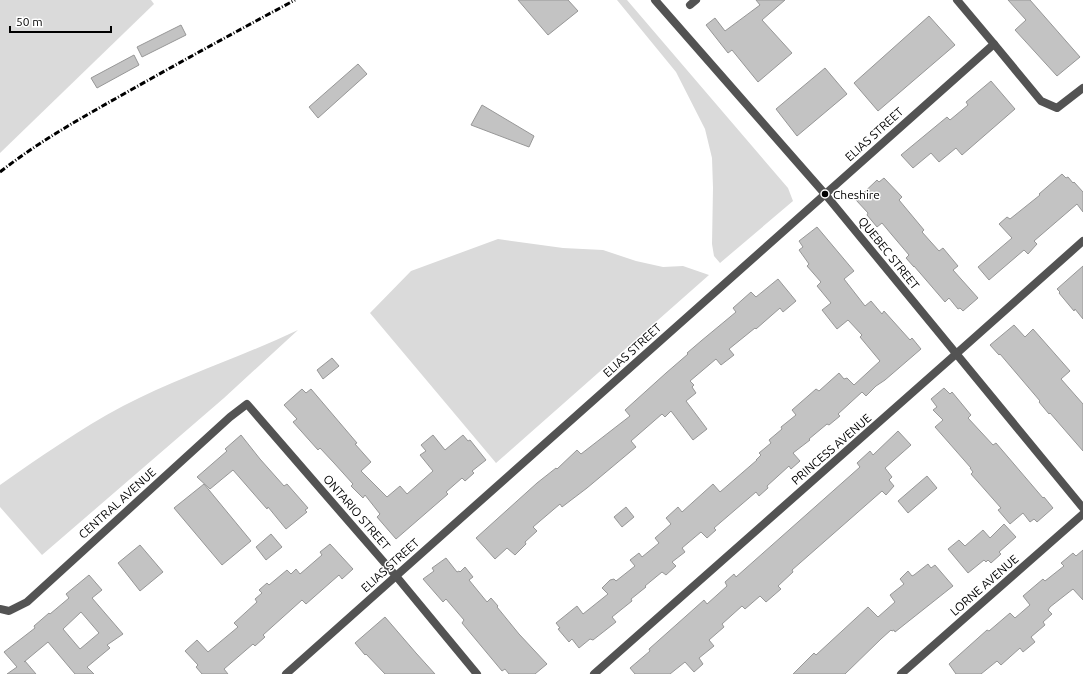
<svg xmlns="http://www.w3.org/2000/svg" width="1083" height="674" font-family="Ubuntu,sans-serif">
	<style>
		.green { fill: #dadada }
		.building { fill: #c3c3c3; stroke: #979797; fill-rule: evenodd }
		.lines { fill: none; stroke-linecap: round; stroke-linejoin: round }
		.minor { stroke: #535353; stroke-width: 8 }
		.tertiary { stroke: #535353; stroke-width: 8 }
		.rail { stroke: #000; stroke-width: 3; stroke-dasharray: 6 2 1 2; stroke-linecap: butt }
		.poi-dot { fill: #000; stroke: #fff; stroke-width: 1.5 }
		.labels { text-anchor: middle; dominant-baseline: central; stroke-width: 3; stroke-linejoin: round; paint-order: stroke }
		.street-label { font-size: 12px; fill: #000; stroke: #fff }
		.poi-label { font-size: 12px; fill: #000; stroke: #fff; text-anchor: start }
	</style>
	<rect width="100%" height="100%" fill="#fff"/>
	<g class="green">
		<polygon points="0,0 151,0 154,4 0,153"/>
		<polygon points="617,0 627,0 788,188 793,201 720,263 714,256 712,244 713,188 712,158 705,129 676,72"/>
		<polygon points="498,239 563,248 603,250 636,261 663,267 683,266 709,275 496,463 370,313 411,271"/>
		<path d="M 298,330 L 224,398 L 42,555 L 0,507 L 0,485 C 40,457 80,429 123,406 C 179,377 241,357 298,330 Z"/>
	</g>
	<g class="building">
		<polygon points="518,0 568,0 578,11 548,35"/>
		<polygon points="756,0 785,0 762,20 792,53 758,82 732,50 728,53 706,25 715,18 725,31 760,5"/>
		<polygon points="1008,0 1030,0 1080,57 1057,76 1015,30 1026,20"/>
		<polygon points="929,16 955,45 878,111 854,83"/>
		<polygon points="181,25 186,35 142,57 137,47"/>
		<polygon points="134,55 139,65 97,88 91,78"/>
		<polygon points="358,64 367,74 318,118 309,107"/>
		<polygon points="825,68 847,94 797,136 776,109"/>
		<polygon points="991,81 1015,109 962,155 956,148 939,162 931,153 913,168 901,155 947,117 950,120 968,105 966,102"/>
		<polygon points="482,105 534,136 529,147 471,125"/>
		<polygon points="1062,174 1066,178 1068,177 1073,183 1074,182 1083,192 1083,212 1077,204 1034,241 1037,244 1028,254 1024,250 989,280 978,267 1012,238 999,224 1007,217 1010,219 1040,195 1039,194"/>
		<polygon points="884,178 902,197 899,200 924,230 922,232 939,251 943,248 958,266 953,270 978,298 963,311 960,308 958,309 949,298 945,302 914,266 914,267 906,258 909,255 892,235 882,223 877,227 867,215 868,213 856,200 877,180 879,182"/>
		<polygon points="817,227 854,271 844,279 865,306 871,301 882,314 884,311 910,340 912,338 921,349 885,380 876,386 866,396 862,392 838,414 840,416 829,425 827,424 809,439 810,440 793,453 800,461 791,469 789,466 767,486 768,488 759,496 756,492 714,528 716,530 707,538 701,532 682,548 685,552 672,562 676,566 666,575 662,572 645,586 646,587 631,599 632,601 612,617 616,622 593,640 590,639 579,648 572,639 569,642 558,629 560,628 556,623 577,606 583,614 608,594 602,588 610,580 614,579 616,581 635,566 630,560 639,553 642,557 659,543 655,538 671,524 666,518 678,507 682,512 713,484 720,492 757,460 756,460 761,455 759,453 771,443 769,440 782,429 781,427 796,415 792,410 816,389 819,391 839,373 844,379 847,378 854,385 880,361 860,337 862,335 848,320 837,329 822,310 831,303 817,286 821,282 807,266 809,264 799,250 803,247 799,241"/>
		<polygon points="1083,266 1083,319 1075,309 1074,311 1059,293 1060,292 1057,289"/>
		<polygon points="778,279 796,301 783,312 780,308 756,329 755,328 729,349 734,355 721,365 716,359 690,381 694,385 692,387 696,393 686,401 707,429 693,440 671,411 665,417 662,414 631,441 636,447 587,488 562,507 560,504 533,527 537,531 525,542 526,544 515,555 507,548 495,559 476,538 537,483 556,468 557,469 577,450 581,454 630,416 625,410 666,373 688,354 687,353 701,341 736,312 733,308 751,292 756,297"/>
		<polygon points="1014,325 1025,337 1033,329 1070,371 1061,379 1083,404 1083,451 1050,413 1049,414 1039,402 1040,401 1000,354 999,355 990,345"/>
		<polygon points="332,358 339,366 323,379 317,370"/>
		<polygon points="944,388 950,394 952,392 971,415 968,418 993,445 996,443 1043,498 1044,497 1053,508 1037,522 1034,519 1030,522 1023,513 1010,524 998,510 1001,508 971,474 973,472 970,468 971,468 935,427 943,420 933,410 937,407 931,399"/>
		<polygon points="302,389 306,393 311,389 357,443 355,444 371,462 361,471 387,497 400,486 407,494 433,471 420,455 426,451 421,445 433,435 445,450 463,435 468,441 470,440 486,460 472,471 474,473 465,481 462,478 446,492 448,494 396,539 377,517 380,514 365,495 363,498 351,486 353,484 334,463 320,448 318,450 293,422 297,419 284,405"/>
		<polygon points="898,431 911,445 885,468 892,477 889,480 894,486 886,495 882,491 792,570 793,572 778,586 781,589 766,602 760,596 745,609 742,606 722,624 724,627 709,640 714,646 699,658 703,664 694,672 685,662 670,674 635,674 630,668 650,651 649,649 704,600 707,604 727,586 725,582 734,574 736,577 860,467 857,463 870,451 873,455"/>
		<polygon points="241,435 260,459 284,486 287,484 308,508 305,510 307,512 286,529 268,507 267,509 233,470 210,489 197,477 227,451 225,449"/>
		<polygon points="927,476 937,488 908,513 898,501"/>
		<polygon points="204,484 251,541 222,565 174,508"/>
		<polygon points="626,507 634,517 622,527 614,517"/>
		<polygon points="1004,524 1016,537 999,552 1001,554 991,563 988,560 986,562 984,560 968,573 948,549 959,540 965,546 983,530 990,538"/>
		<polygon points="271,534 282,547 266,560 256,547"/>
		<polygon points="330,544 353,569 342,579 339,575 306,604 302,600 263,635 265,637 255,646 253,644 224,669 228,674 202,674 196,667 198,665 185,651 197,640 208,652 238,627 234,623 257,602 255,599 262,593 259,590 267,583 269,585 287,570 291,574 296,569 300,574 322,555 320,552"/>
		<polygon points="140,545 163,572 140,591 118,563"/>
		<polygon points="1083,550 1083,600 1073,589 1050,607 1048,610 1052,614 1043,622 1045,625 1031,637 1035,642 1023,652 1020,648 1001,665 997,661 981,674 956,674 949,664 987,630 989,631 1010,613 1015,618 1030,605 1023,596 1043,579 1045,581 1064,566 1061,563 1073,553 1076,556"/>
		<polygon points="446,558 457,572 459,571 460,572 465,567 473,577 469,580 487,602 491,598 498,606 497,607 519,634 547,664 535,674 509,674 505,669 502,671 462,623 464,620 446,599 443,602 423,579 434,571 432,568"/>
		<polygon points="928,564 931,568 935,565 953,586 895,632 894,630 892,631 891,630 881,639 845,674 793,674 814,653 816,655 868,607 878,617 895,602 890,595 904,584 900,579 908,571 912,576 914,575"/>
		<path d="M 89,575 L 102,590 L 92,598 L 123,634 L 107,645 L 110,648 L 87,667 L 94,674 L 75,674 L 48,642 L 24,662 L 25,661 L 36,674 L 7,674 L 17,667 L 4,652 L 35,628 L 34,626 L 49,613 L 50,614 L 69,598 L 66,594 ZM 81,612 L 99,633 L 80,649 L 63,629 Z"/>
		<polygon points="385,617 416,653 435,674 385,674 366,654 365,655 355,643"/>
	</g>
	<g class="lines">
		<g class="minor">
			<polyline points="957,0 994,44"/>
			<polyline points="690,5 696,0"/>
			<polyline points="286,674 396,576 477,674"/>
			<polyline points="594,674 956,354 1083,241"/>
			<polyline points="901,674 1083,514"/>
		</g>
		<g class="tertiary">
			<polyline points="655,0 825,194 1083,508"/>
			<polyline points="0,609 9,611 27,602 230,417 247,404 396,576 994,44 1041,101 1057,108 1083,88"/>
		</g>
		<path class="rail" d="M 0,172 C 41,140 83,117 129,91 C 184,60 239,30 295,0"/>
	</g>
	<circle class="poi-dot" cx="825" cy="194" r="4"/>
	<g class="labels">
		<g class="street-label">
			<text transform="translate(874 134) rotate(-42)">ELIAS STREET</text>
			<text transform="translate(889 253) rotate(51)">QUEBEC STREET</text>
			<text transform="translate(632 350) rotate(-42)">ELIAS STREET</text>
			<text transform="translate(831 449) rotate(-41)">PRINCESS AVENUE</text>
			<text transform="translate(117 503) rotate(-42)">CENTRAL AVENUE</text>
			<text transform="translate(357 512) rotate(49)">ONTARIO STREET</text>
			<text transform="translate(390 565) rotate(-42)">ELIAS STREET</text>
			<text transform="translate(984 585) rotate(-41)">LORNE AVENUE</text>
		</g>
		<g class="poi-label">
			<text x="833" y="194">Cheshire</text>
		</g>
	</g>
	<path d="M10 26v6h101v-6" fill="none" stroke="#000000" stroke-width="2"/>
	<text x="16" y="26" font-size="12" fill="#000000" stroke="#ffffff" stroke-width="3" paint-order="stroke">50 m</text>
</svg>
